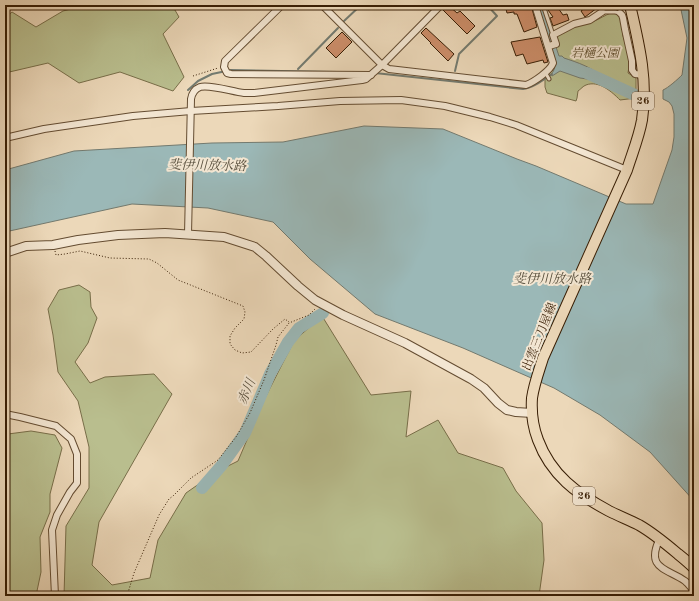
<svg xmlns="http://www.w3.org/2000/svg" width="699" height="601" font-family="'Old Standard TT','Noto Serif JP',serif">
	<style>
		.green { fill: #b9be8e; stroke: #786e49 }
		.water { fill: #9bb8b7; stroke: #737a6f }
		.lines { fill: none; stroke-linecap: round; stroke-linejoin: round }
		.stream { stroke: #737a6f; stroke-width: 2 }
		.river { stroke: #9bb8b7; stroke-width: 12 }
		.building { fill: #cc8d69; stroke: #371d04 }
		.service-casing { stroke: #644c31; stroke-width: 5 }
		.minor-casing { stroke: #644c31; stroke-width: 8 }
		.tertiary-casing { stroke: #644c31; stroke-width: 10 }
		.primary-casing { stroke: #371d04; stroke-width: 12 }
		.path { stroke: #371d04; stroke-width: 1; stroke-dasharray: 1 2; stroke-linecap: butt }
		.service { stroke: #f3e6d2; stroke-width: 3 }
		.minor { stroke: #f3e6d2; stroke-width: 6 }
		.tertiary { stroke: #f3e6d2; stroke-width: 8 }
		.primary { stroke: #ecd8b9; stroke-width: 10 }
		.labels { text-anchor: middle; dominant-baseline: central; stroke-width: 4; stroke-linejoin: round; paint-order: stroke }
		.shield { fill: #f3e6d2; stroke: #6f5942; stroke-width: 1 }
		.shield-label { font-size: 11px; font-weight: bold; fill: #371d04 }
		.park-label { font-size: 12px; font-style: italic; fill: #5e4d2d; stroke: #f3e6d2 }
		.street-label { font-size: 12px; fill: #371d04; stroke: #f3e6d2 }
		.water-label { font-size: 13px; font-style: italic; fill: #554c3a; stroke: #f3e6d2 }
	</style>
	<rect width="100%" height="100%" fill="#ecd8b9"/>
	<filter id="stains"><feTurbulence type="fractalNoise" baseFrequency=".005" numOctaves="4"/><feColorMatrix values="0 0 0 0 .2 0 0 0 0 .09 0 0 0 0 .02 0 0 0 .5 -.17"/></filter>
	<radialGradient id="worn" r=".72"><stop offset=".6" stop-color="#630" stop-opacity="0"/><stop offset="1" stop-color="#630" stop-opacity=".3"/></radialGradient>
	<g class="green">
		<polygon points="86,5 172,5 179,17 163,34 184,77 173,91 120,72 79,83 48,63 5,73 5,18 12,12 36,27 63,11"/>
		<path d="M 611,13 L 617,13 L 621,16 L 623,36 L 627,48 L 629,59 L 629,66 L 628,73 L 636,78 L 636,98 L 620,100 C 612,92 599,80 586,85 C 583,86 581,89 578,91 L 577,98 L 576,101 L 547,93 L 545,87 L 545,80 L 544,78 L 550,73 L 554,68 L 550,43 C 556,37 564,29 573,27 C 580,24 587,24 594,21 C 600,19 605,15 611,13 Z"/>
		<polygon points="79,285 90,292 91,307 97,318 88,343 75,362 90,383 105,377 154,374 172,394 99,522 92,565 112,585 150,578 158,540 186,493 216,472 238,461 264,400 294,341 322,316 371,395 411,391 406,437 438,420 458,453 503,468 516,491 542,523 544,560 539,596 64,596 66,526 89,488 89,447 78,401 58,372 53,335 48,309 59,290"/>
		<polygon points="31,431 55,435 62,448 50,494 50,512 40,537 41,572 37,591 40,596 5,596 5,432 8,434"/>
	</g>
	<g class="water">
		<path d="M 538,5 L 542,5 L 559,56 L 562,56 L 564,58 C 576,62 596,68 602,79 L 601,81 L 580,78 L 560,71 L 552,76 L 551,74 C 555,71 555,65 555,60 Z"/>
		<path d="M 680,5 L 694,5 L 694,501 L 650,452 L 600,415 L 554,388 L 463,348 L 375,314 L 310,259 L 273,222 L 208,208 L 132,204 L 5,232 L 5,170 L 74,151 L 212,143 L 283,142 L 364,126 L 443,129 L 517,159 L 536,166 L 626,204 L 653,204 L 672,150 L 674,137 L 674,114 L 672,106 L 669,102 L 663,99 L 663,90 C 668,88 678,79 682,75 L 687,38 Z"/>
	</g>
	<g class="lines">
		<g class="stream">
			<polyline points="344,21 361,5"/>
			<polyline points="298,69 338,28"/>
			<polyline points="455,71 459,54 497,16 487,5"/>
			<path d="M 375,73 L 523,89 C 533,88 543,80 552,74"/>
			<polyline points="188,90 198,81 212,74 231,70 337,72"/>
		</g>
		<g class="river">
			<polyline points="587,73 635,95"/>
			<polyline points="202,488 222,465 245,433 270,374 288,342 299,328 323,313"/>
		</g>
	</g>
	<g class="building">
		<polygon points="448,5 457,13 460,11 475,26 467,34 443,10"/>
		<polygon points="505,5 531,5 537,27 524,32 517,14 514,14 514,12 507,13"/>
		<polygon points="547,5 556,5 563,15 567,14 569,20 553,26 550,18 553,17 548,10 549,9"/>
		<polygon points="589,5 594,5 597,8 585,17 581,11"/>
		<polygon points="426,28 454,54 448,61 430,43 431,43 421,33"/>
		<polygon points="342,32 352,42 336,58 326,48"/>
		<polygon points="540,37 548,62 544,63 543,60 527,64 523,54 516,56 511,42"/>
	</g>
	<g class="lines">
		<defs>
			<g id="service">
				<polyline points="543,5 553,35"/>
				<polyline points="602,12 615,12 620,13"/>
				<polyline points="545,72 549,79"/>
			</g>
			<g id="minor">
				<polyline points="282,5 225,61 224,67 227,73 231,74 371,75"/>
				<path d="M 322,5 L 382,65 L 389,69 L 526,85 C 534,82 550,71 553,63 L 535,5"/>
				<polyline points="620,13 622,15 623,18 625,29 632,61 632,70 635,74 643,75"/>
				<polyline points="549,46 556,44 553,35 555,34 574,24 590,20 602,12"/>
				<polyline points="5,138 44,129 133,116 191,111 278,106 340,101 401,100 445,106 490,117 516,125 627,170"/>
				<path d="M 188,234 L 191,99 C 192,93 195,89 200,87 C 210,84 233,92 244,93 C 248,93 251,93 254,93 L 362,80 L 366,79 L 382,65 L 441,5"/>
				<polyline points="5,414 20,417 56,426 71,439 77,454 77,483 70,492 57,515 52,530 55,596"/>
				<path d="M 660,538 C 645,569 666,568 685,581 C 689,584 691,588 694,591"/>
			</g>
			<polyline id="tertiary" points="5,253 26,246 53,245 78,240 118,235 165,233 224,237 255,247 266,256 298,286 315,300 343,315 405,343 471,379 484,388 498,403 507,410 516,412 532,413"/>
			<path id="primary" d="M 630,5 C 639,44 648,80 642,120 C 639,137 632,154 627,170 L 543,358 C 539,371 534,384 532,398 C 531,413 533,427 538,440 C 551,475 577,494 609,511 C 619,516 629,520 639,525 C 653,533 665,543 678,554 C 683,558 689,563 694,568"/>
		</defs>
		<use href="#service" class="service-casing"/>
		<use href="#minor" class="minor-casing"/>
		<use href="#tertiary" class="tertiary-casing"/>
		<use href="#primary" class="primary-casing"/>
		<g class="path">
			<polyline points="193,76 218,68"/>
			<polyline points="55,251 56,255 65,254 80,251 110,258 149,259 157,263 178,280 243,306 245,312 244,319 235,328 230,336 230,344 235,350 242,353 251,352 273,329 285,319 289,322"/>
			<polyline points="127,596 134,573 159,515 169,499 173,496 191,478 218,460 236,437 250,413 264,380 276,345 278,337 289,323 309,315 315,309"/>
		</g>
		<use href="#service" class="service"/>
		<use href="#minor" class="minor"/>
		<use href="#tertiary" class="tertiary"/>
		<use href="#primary" class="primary"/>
	</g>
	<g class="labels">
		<g class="shield">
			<rect x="632" y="92" width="22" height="18" rx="3"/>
			<rect x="573" y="487" width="22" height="18" rx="3"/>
		</g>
		<g class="shield-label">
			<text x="643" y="101">26</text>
			<text x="584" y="496">26</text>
		</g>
		<g class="park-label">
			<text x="595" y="54">岩樋公園</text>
		</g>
		<g class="street-label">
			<text transform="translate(540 337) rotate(-68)">出雲三刀屋線</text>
		</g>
		<g class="water-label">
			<text transform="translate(207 166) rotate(1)">斐伊川放水路</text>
			<text x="552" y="279">斐伊川放水路</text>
			<text transform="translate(247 392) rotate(-67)">赤川</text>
		</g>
	</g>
	<rect width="699" height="601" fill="none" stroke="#ecd8b9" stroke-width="20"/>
	<rect x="6" y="6" width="687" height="589" fill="none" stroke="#371d04" stroke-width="2"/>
	<rect x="10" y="10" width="679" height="581" fill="none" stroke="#371d04"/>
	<rect width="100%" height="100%" filter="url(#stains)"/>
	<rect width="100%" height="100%" fill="url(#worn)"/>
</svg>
